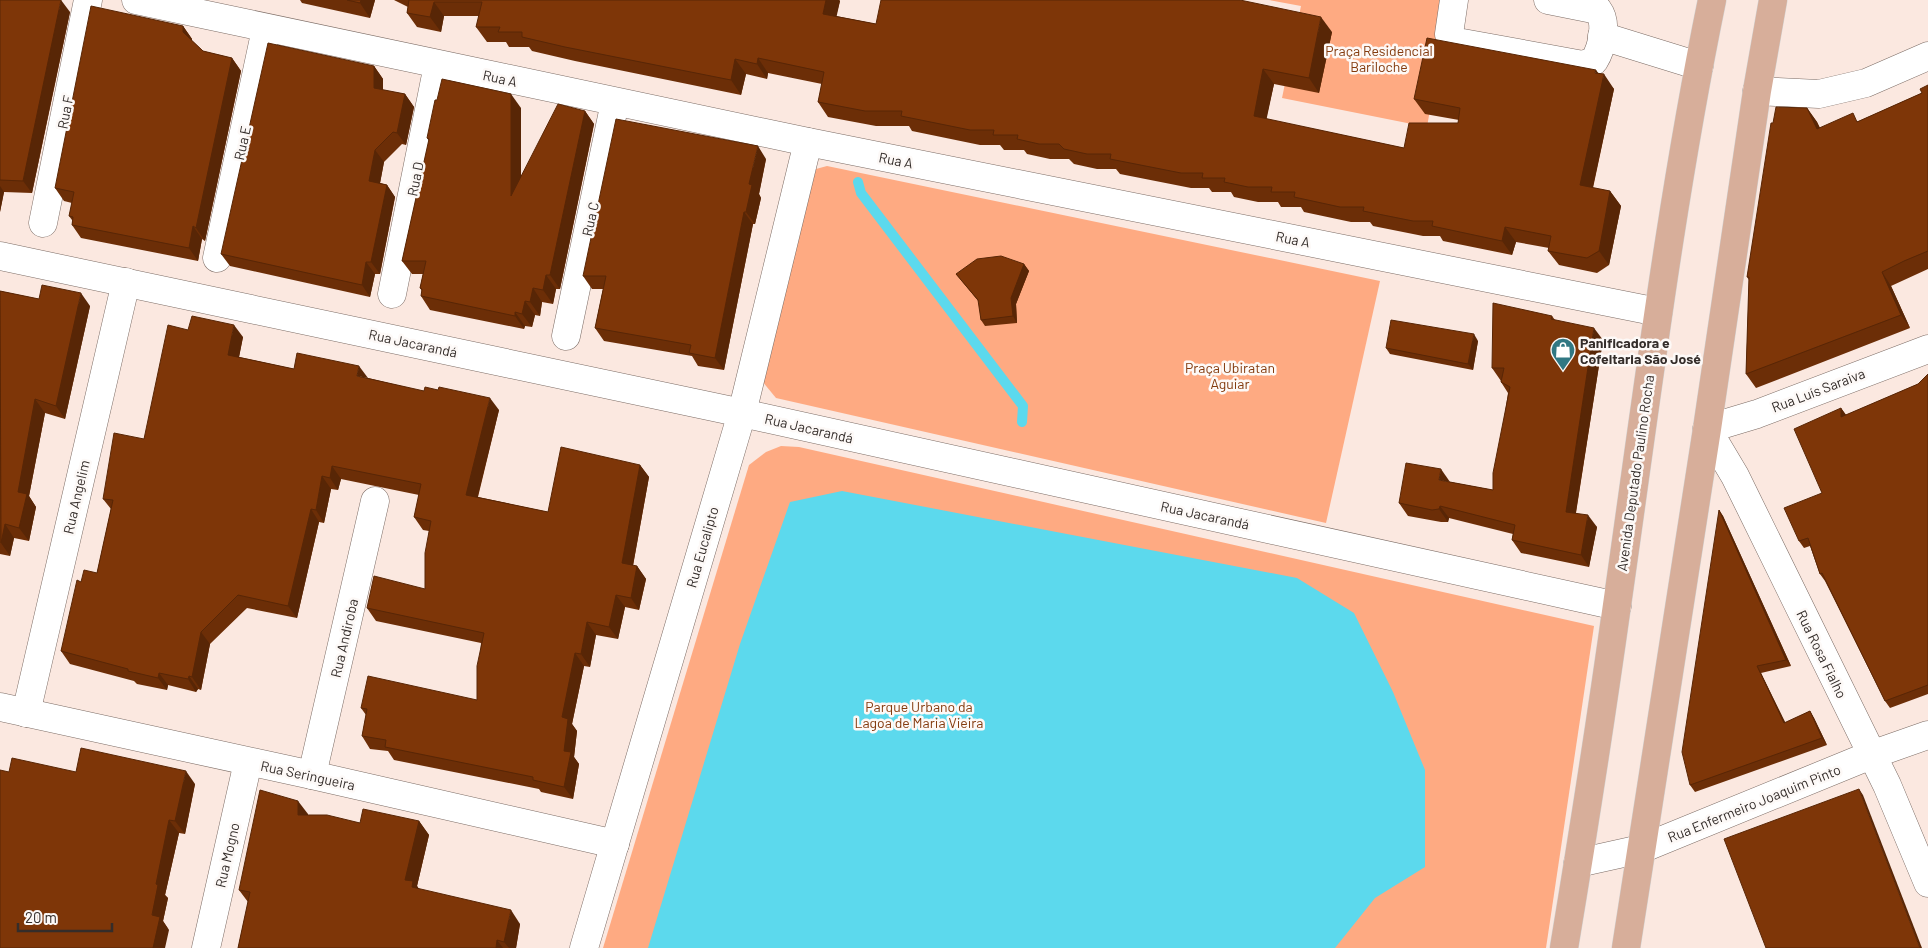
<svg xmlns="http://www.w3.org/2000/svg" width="1928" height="948" font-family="Barlow,sans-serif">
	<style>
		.green { fill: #feaa82 }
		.water { fill: #5cd9ed }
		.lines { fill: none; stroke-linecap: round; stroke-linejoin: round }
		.stream { stroke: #5cd9ed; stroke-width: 10 }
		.minor-casing { stroke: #7c6c65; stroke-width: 29 }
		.major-casing { stroke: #d2d1d0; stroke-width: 29 }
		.minor { stroke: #fff; stroke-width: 28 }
		.major { stroke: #d7ae9a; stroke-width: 28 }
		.wall { fill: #6c2e07 }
		.shaded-wall { fill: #582606 }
		.building { fill: #7e3608; stroke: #582606 }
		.labels { text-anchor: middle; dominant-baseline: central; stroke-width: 5; stroke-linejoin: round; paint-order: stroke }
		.park-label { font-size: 14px; fill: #833a0d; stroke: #fdf9f7 }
		.street-label { font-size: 14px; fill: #342d2a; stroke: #fdf9f7 }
		.poi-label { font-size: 14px; font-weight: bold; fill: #342d2a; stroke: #fdf9f7; text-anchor: start }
	</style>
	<rect width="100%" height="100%" fill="#fbe8e0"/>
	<g class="green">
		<polygon points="1269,0 1449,0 1427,127 1282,98 1301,6"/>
		<polygon points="827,166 1380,281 1326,523 776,398 762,381 816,169"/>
		<polygon points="781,446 799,447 1594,626 1546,948 603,948 749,465 766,452"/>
	</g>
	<polygon class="water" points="842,491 1297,578 1354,613 1393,692 1425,770 1425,867 1375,898 1335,948 648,948 740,644 790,502"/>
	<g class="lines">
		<polyline class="stream" points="858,182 861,193 1023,406 1022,422"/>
		<defs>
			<g id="minor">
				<polyline points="136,0 808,142 1658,312"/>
				<path d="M 1454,0 L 1449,34 L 1457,42 L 1583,65 L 1594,61 C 1602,48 1608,23 1598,10 L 1548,0"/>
				<polyline points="1602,36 1699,66"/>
				<polyline points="1757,91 1819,94 1866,83 1928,56"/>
				<polyline points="43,223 88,0"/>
				<polyline points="0,256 742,413 1617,606"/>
				<polyline points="217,258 266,29"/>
				<polyline points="392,294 438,65"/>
				<polyline points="566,336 615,102"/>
				<polyline points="1928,349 1757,414 1707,429 1735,476 1887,785 1928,883"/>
				<polyline points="0,707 312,775 615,844"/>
				<polyline points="26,713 126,282"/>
				<polyline points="312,775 375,501"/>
				<polyline points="1578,863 1641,849 1871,755 1928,735"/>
				<polyline points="206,948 248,762"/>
				<polyline points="584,948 742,413 808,142"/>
			</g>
			<g id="major">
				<path d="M 1564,948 C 1583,834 1601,719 1617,605 C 1646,403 1671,200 1712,0"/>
				<polyline points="1626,948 1707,429 1757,91 1773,0"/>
			</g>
		</defs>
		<use href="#minor" class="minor-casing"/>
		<use href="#major" class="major-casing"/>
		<use href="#minor" class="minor"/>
		<use href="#major" class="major"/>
	</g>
	<g class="wall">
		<polygon points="0,0 70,12 32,193 4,192 0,212"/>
		<polygon points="300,0 375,0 370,18 302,3"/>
		<polygon points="394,0 839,0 840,1 836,16 876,24 1332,32 1319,93 1274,84 1266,119 1404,148 1458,123 1459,120 1425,114 1414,99 1598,73 1614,89 1593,188 1610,191 1621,206 1609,265 1597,273 1559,265 1548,251 1549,248 1516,242 1512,255 1443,241 1440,236 1423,236 1373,226 1370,222 1351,222 1304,212 1301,207 1281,207 1278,202 1258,202 1234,197 1231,192 1212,192 1209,188 1191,188 1120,174 1116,169 1097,169 1074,164 1069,159 1050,159 1027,154 1024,150 1004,150 1000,145 980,145 912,131 909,126 876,126 828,117 818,102 822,84 768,73 767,79 746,74 741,95 575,61 532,51 529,47 509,47 506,42 487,42 476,27 479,16 444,16 441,32 417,27 407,13 408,7"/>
		<polygon points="183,26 192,39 192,41 203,51 232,58 241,71 205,241 202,239 198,261 81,238 72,225 72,220 69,216 72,203 64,201 55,188"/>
		<polygon points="374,66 383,79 383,90 405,94 414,107 406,145 402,144 384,162 380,183 387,185 395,197 380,274 375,274 370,297 230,266 221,254"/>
		<polygon points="1928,85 1928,269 1891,286 1910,328 1756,388 1746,374 1749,280 1747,277 1773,123 1807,108 1817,122 1820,128 1859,121 1922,93"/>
		<polygon points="521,108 521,177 585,111 594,124 560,289 556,289 553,304 542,302 540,316 535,315 532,327 525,326 524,329 430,310 421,296 422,291 420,288 423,274 412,274 402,261 429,141 427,138"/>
		<polygon points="766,159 759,194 761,198 755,224 753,224 724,370 698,366 692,356 604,341 595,328 603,289 592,289 583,276"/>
		<polygon points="1024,264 1029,271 1016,304 1017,323 985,326 981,320 979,302 956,274"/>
		<polygon points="0,291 39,299 90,306 65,419 45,413 29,496 36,507 29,541 14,538 10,556 0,554"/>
		<polygon points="1552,316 1555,320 1603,340 1576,513 1597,527 1589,567 1521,553 1512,540 1513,534 1449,518 1448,522 1441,522 1408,516 1399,503 1450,482 1493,490 1508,393 1501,382 1501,381 1492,368"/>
		<polygon points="188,330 243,337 239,357 294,369 368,378 499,410 478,497 548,512 640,465 649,477 633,566 637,566 646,579 639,610 625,607 618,639 596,635 590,667 584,666 572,724 577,731 574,757 579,764 573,799 541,792 539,789 394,760 388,751 370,749 362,736 366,715 361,708 477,700 481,643 376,621 367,608 425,589 429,531 423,530 414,517 419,495 341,479 338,490 331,489 324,523 319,522 297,618 247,608 210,644 201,690 198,689 196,692 168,685 167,690 137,684 134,681 70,664 61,651 81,582 97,573 111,509 103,499 144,439"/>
		<polygon points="1478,341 1473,370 1390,354 1386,348"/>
		<polygon points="1928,374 1928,694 1890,708 1885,701 1825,581 1820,574 1810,546 1804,548 1799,541 1822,493 1841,408 1846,415 1918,384"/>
		<polygon points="1719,510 1723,516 1791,666 1761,673 1785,723 1810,711 1814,718 1827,745 1695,792 1690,785"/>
		<polygon points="9,772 76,772 195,784 185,834 179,833 165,895 168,898 163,921 169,930"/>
		<polygon points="308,814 308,815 360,823 419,821 429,835 417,886 419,889 520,924 516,948 238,948 248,902 239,890"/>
	</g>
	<g class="shaded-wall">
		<polygon points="61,0 70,12 32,193 23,181"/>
		<polygon points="361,0 375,0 370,18 360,3"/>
		<polygon points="826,0 839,0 840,1 834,28 823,14"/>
		<polygon points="434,2 444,16 441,32 430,17"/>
		<polygon points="1321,17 1332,32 1319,93 1309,78"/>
		<polygon points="183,26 192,39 192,45 183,32"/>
		<polygon points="232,58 241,71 205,241 196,228"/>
		<polygon points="758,58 768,73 767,79 757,64"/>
		<polygon points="735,59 746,74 741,95 731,80"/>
		<polygon points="374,66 383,79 383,100 374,88"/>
		<polygon points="1263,69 1274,84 1264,131 1254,116"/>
		<polygon points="1596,70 1603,79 1604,74 1614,89 1590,200 1580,185"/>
		<polygon points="405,94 414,107 406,145 397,133"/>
		<polygon points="511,94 521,108 521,210 511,196"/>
		<polygon points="1807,108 1817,122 1827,143 1817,129"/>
		<polygon points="585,111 594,124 560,289 550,275"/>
		<polygon points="758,146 766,159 759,194 761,198 755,224 746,212 749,184"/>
		<polygon points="375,150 384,162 378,194 369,181"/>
		<polygon points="387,185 395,197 380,274 371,262"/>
		<polygon points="0,186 4,192 0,212"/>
		<polygon points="1610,191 1621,206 1609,265 1599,251"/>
		<polygon points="744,212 753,224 724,370 715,358"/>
		<polygon points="193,226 202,239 198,261 189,248"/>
		<polygon points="1505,227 1516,242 1512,255 1502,241"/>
		<polygon points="366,262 375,274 370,297 362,285"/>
		<polygon points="1024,264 1029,271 1016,304 1017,323 1013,316 1011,298"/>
		<polygon points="1882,272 1891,286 1910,328 1901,315"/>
		<polygon points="546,275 556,289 553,304 543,290"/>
		<polygon points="533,288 542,302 540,316 530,302"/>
		<polygon points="81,293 90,306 65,419 56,406"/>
		<polygon points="525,301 535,315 532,327 522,314"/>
		<polygon points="515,312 525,326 524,329 515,316"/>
		<polygon points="234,325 243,337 237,367 228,355"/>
		<polygon points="1594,328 1603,340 1574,524 1566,512"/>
		<polygon points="1474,334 1478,341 1473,370 1468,364"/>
		<polygon points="359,366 368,378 357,376"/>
		<polygon points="490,398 499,410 475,507 466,495"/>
		<polygon points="35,399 45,413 29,496 36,507 29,541 19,528 18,492"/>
		<polygon points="1841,408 1846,415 1841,417"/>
		<polygon points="640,465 649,477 631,576 622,563"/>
		<polygon points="332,466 341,479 338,490 330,478"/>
		<polygon points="1441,469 1450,482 1439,480"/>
		<polygon points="322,476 331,489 324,523 316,510"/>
		<polygon points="1440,506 1449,518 1448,522 1439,509"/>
		<polygon points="311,509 319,522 297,618 288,606"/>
		<polygon points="1719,510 1723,516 1791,666 1786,660"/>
		<polygon points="1588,515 1597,527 1589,567 1581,555"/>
		<polygon points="5,524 14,538 10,556 1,543"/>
		<polygon points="637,566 646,579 639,610 631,598"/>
		<polygon points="616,595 625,607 618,639 609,627"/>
		<polygon points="587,622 596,635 590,667 581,654"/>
		<polygon points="201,632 210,644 201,690 192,677"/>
		<polygon points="575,653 584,666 572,724 577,731 574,757 579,764 573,799 564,787 564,751 562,717"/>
		<polygon points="1757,666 1761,673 1789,730 1784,723"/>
		<polygon points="159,673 168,685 167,690 158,678"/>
		<polygon points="189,676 198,689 196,692 188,679"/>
		<polygon points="1810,711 1814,718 1827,745 1822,738"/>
		<polygon points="186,771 195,784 185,834 175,821"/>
		<polygon points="1859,789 1863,795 1922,948 1920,948"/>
		<polygon points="298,801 308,814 308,829 298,815"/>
		<polygon points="169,820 179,833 165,895 168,898 163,921 169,930 165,948 153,948 152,915 156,884"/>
		<polygon points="419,821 429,835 417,886 423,895 421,901 405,880"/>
		<polygon points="511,910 520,924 516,948 509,948 504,942"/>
		<polygon points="497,940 503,948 496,948"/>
	</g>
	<g class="building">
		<polygon points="0,0 61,0 23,181 0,180"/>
		<polygon points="347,0 361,0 360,3"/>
		<polygon points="409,0 826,0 823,14 876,24 881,0 1240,0 1321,17 1309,78 1263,69 1254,116 1404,148 1409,123 1458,123 1460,108 1414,99 1427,38 1596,70 1595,73 1604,74 1580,185 1610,191 1599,251 1587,258 1548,251 1551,236 1505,227 1502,241 1432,226 1433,221 1413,221 1363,211 1364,207 1340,207 1294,197 1295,192 1271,192 1272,187 1248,187 1224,182 1225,178 1202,178 1203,173 1181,173 1110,159 1111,154 1087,154 1064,149 1059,144 1039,144 1017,139 1018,135 993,135 994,130 970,130 901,116 902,111 865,111 818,102 824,72 758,58 757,64 735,59 731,80 565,47 522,37 522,32 498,32 500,27 476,27 482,2 434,2 430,17 407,13"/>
		<polygon points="91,6 183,26 183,32 203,51 232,58 196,228 193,226 189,248 72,225 73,217 69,216 74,192 55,188"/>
		<polygon points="268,43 374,66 374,88 405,94 397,133 393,132 375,150 369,181 387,185 371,262 366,262 362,285 221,254"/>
		<polygon points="442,79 511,94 511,196 558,104 585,111 550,275 546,275 543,290 533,288 530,302 525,301 522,314 515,312 515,316 421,296 422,289 420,288 426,261 402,261 429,139 427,138 435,100 437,100"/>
		<polygon points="1928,85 1928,251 1904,261 1882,272 1901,315 1746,374 1749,277 1747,277 1771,123 1773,123 1776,107 1807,108 1817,129 1853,113 1857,122 1922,93 1920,89"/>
		<polygon points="616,119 758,146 749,184 752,185 746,212 744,212 715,358 689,353 691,345 595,328 606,276 583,276"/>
		<polygon points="1001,256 1024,264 1011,298 1013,316 981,320 978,300 956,274 977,259"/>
		<polygon points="42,285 81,293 56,406 35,399 18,492 27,494 19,528 5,524 1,543 0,291 39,299"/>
		<polygon points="1493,303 1552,316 1551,319 1594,328 1566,512 1588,515 1581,555 1512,540 1515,525 1440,506 1439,509 1432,510 1399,503 1406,463 1441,469 1439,480 1493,490 1493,473 1510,387 1501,382 1504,368 1492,368"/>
		<polygon points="192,316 234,325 228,355 294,369 297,353 359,366 357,376 424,391 425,387 438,390 439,387 490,398 466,495 548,512 561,447 640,465 622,563 637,566 631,598 616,595 609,627 587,622 581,654 575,653 562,717 568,719 564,751 571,752 564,787 533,780 533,777 385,747 386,740 362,736 367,709 361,708 368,676 477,700 477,666 484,633 367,608 374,576 425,589 425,553 431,521 414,517 421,484 332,466 330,478 322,476 316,510 311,509 288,606 238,595 201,632 192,677 189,676 188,679 159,673 158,678 128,671 128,669 61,651 77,580 81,582 84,570 97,573 113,500 103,499 114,433 144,439 168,325 188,330"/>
		<polygon points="1391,320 1474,334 1468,364 1386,348"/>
		<polygon points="1928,374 1928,685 1885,701 1822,573 1820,574 1808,538 1799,541 1784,508 1822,493 1794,429 1841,408 1841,417 1918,384"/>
		<polygon points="1719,510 1786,660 1757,666 1784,723 1810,711 1822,738 1690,785 1682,752"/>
		<polygon points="81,748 186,771 175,821 169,820 156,884 158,885 152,915 160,917 153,948 0,948 0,770 9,772 12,758 76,772"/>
		<polygon points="1859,789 1920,948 1766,948 1724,839"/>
		<polygon points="260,790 298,801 298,815 327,815 360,823 363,809 419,821 405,880 413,881 412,887 511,910 504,942 497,940 496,948 238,948 250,892 239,890"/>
	</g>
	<defs>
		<symbol id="shop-pin" viewBox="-11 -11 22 30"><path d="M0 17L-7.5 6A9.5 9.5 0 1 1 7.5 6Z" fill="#317883" stroke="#fdf9f7"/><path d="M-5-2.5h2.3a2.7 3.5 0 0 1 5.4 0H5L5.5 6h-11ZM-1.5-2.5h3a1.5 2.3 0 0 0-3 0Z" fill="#fff"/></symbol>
	</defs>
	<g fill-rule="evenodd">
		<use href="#shop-pin" x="1549" y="336" width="28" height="38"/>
	</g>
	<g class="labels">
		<g class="park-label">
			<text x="1379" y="50">Praça Residencial<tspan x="1379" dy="16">Bariloche</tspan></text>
			<text x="1230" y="367">Praça Ubiratan<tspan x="1230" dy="16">Aguiar</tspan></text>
			<text x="919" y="706">Parque Urbano da<tspan x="919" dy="16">Lagoa de Maria Vieira</tspan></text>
		</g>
		<g class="street-label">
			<text transform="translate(500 78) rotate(12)">Rua A</text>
			<text transform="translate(65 112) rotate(-79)">Rua F</text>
			<text transform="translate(242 143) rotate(-78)">Rua E</text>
			<text transform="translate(896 160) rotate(11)">Rua A</text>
			<text transform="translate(415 179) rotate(-79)">Rua D</text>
			<text transform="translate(590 219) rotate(-78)">Rua C</text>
			<text transform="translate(1293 239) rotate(11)">Rua A</text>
			<text transform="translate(413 343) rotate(12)">Rua Jacarandá</text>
			<text transform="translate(1818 390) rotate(-21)">Rua Luís Saraiva</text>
			<text transform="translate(809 428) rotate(13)">Rua Jacarandá</text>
			<text transform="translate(1635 473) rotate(-82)">Avenida Deputado Paulino Rocha</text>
			<text transform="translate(76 497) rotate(-77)">Rua Angelim</text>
			<text transform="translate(1205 515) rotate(12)">Rua Jacarandá</text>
			<text transform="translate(702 547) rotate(-74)">Rua Eucalipto</text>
			<text transform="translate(344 638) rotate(-77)">Rua Andiroba</text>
			<text transform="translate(1822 654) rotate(64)">Rua Rosa Fialho</text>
			<text transform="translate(308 775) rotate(12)">Rua Seringueira</text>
			<text transform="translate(1754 803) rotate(-22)">Rua Enfermeiro Joaquim Pinto</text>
			<text transform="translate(227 855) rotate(-77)">Rua Mogno</text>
		</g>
		<g class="poi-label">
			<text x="1580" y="342">Panificadora e<tspan x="1580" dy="16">Cofeitaria São José</tspan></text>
		</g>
	</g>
	<path d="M18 923v8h94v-8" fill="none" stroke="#342d2a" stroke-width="2.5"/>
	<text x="25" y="923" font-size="15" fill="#342d2a" stroke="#fdf9f7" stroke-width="4" paint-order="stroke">20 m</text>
</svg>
